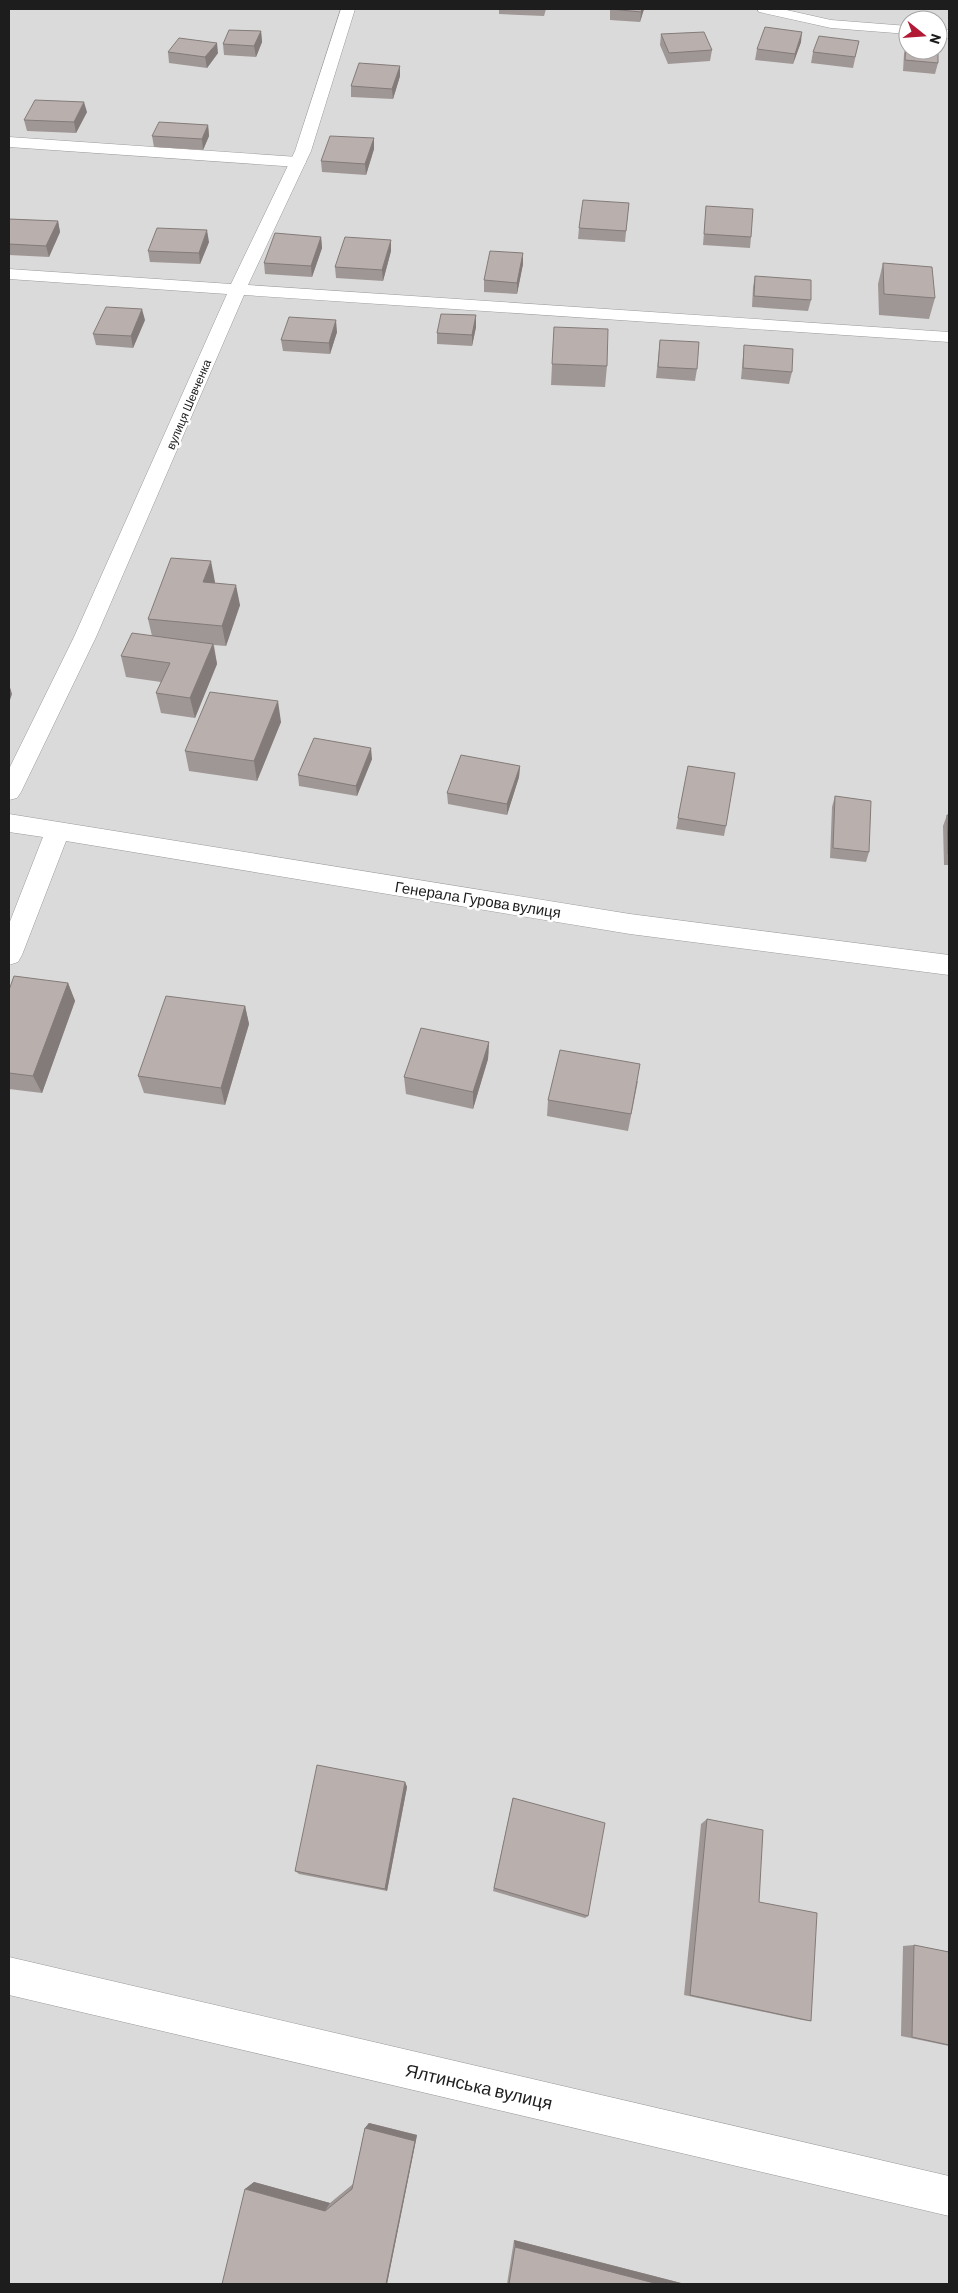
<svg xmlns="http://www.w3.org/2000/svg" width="958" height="2293" font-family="Barlow,sans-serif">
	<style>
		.residential { fill: #dbdada; fill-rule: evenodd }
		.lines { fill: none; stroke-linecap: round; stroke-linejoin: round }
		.service-casing { stroke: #9a9a9a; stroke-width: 1 }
		.minor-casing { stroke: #9a9a9a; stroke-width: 1 }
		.service { fill: #fff; fill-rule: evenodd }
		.minor { fill: #fff; fill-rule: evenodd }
		.wall { fill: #9f9795 }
		.shaded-wall { fill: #827b79 }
		.building { fill: #b9b0ad; stroke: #827b79 }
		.labels { text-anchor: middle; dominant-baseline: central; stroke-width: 5; stroke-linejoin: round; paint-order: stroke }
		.far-street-label { font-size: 12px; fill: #1d1d1d; stroke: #fff }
		.street-label { font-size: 15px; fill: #1d1d1d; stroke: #fff }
		.near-street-label { font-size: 18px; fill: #1d1d1d; stroke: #fff }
	</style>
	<rect width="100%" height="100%" fill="#ede8e4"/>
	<path class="residential" d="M 9,9 L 949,9 L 949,2284 L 9,2284 ZM 908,20 L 938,20 L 938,50 L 908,50 Z"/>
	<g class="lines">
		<defs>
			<polygon id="service" points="9,137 298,157 304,159 306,162 304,165 298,167 9,147"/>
			<g id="minor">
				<polygon points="341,9 355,9 311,151 248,285 949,332 949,342 244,295 96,637 21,792 17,798 9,800 9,769 74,637 227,294 9,279 9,269 231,284 295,151"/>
				<polygon points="757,9 782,9 831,20 908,26 908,34 831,28 759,12"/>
				<polygon points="938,29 949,30 949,38 938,37"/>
				<polygon points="9,814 630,914 949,955 949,975 630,934 66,841 22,955 18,962 9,965 9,924 43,837 9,832"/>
				<polygon points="9,1957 949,2176 949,2216 9,1995"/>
			</g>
		</defs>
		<use href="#service" class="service-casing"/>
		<use href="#minor" class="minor-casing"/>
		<use href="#service" class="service"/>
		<use href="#minor" class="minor"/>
	</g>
	<g class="wall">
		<polygon points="424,9 442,9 442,10"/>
		<polygon points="499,9 546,9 544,16 499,14"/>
		<polygon points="610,9 644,9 640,22 610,20"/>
		<polygon points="261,31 262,42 256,57 224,55 223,44"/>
		<polygon points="661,34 712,50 710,61 668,64 660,45"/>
		<polygon points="859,41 853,68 811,63 813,52"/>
		<polygon points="801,42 793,64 755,60 757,49"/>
		<polygon points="906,43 938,63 935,74 903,71 904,54"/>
		<polygon points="168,52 218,53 207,68 169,63"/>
		<polygon points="400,76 393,99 351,97 351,86"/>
		<polygon points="87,112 76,133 27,131 24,120"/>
		<polygon points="208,125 209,136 203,150 154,147 152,136"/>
		<polygon points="374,138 374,149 366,175 322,172 321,161"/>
		<polygon points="629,203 625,242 578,239 579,228"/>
		<polygon points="706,206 751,237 750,248 703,245"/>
		<polygon points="9,219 58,221 60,232 49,257 9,255"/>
		<polygon points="321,237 322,248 312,277 265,274 264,263"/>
		<polygon points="209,242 200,264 150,262 148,251"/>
		<polygon points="391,251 383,281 336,278 335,267"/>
		<polygon points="883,263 935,298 929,319 879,315 878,284"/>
		<polygon points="523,264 517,294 484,292 484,280"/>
		<polygon points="755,276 811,300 808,311 752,307 753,287"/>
		<polygon points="145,320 133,348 96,345 93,334"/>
		<polygon points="476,327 472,346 437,344 437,333"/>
		<polygon points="337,332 330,354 283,351 281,340"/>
		<polygon points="660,340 697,369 695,381 656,378"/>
		<polygon points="744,345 792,372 789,384 741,379 743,356"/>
		<polygon points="552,364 607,366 605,387 551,385"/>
		<polygon points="215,582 214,583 240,605 226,646 214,645 217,664 195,718 161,713 156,693 161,682 126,677 121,656 152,636 148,619"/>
		<polygon points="281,722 257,781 189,771 185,751"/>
		<polygon points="372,759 357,796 299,786 298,775"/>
		<polygon points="520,766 519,777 507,815 448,804 447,793"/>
		<polygon points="688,766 726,826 724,836 676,829"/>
		<polygon points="835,796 869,852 866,862 830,858 832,807"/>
		<polygon points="947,815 949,815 949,865 944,865 943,826"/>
		<polygon points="68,983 75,1001 42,1093 9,1089 9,990"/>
		<polygon points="245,1006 249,1024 225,1105 144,1093 138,1076"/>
		<polygon points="489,1042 488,1059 473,1109 406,1094 404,1077"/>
		<polygon points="638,1081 628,1131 547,1116 548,1100"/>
		<polygon points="405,1782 407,1787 387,1891 299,1874 295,1871"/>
		<polygon points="513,1798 588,1916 585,1918 493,1891"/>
		<polygon points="707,1819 759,1902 811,2021 802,2020 684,1995 701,1824"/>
		<polygon points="914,1945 949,1952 949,2046 901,2036 903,1946"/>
		<polygon points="369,2123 417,2135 387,2284 245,2189 254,2182 330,2203 353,2184 365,2128"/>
		<polygon points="514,2240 681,2283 682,2284 507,2284"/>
	</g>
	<g class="shaded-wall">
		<polygon points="642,9 644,9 640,22 641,12"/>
		<polygon points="261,31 262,42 256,57 254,46"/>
		<polygon points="802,32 801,42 793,64 795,54"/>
		<polygon points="217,43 218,53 207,68 205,57"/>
		<polygon points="400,66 400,76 393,99 392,89"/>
		<polygon points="84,102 87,112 76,133 74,122"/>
		<polygon points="208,125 209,136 203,150 202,139"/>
		<polygon points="374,138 374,149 366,175 365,164"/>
		<polygon points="58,221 60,232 49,257 46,246"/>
		<polygon points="207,230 209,242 200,264 199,253"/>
		<polygon points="321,237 322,248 312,277 311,266"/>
		<polygon points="391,240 391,251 383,281 382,270"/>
		<polygon points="523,253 523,264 517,294 517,283"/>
		<polygon points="142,309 145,320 133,348 131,336"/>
		<polygon points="476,315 476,327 472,346 472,335"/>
		<polygon points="336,320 337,332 330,354 329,343"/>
		<polygon points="211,561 215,582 207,602 203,582"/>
		<polygon points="236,585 240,605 226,646 222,626"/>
		<polygon points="213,644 217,664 195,718 190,698"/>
		<polygon points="9,684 12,694 9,703"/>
		<polygon points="278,701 281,722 257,781 254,761"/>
		<polygon points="371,748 372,759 357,796 356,786"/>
		<polygon points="520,766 519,777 507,815 507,804"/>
		<polygon points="68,983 75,1001 42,1093 33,1076"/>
		<polygon points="245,1006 249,1024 225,1105 221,1088"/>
		<polygon points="489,1042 488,1059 473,1109 473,1092"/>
		<polygon points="405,1782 407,1787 387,1891 385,1889"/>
		<polygon points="369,2123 417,2135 387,2284 386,2284 365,2128"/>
		<polygon points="254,2182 330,2203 325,2211 245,2189"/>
		<polygon points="514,2240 681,2283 682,2284 658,2284 515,2247"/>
	</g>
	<g class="building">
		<polygon points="610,9 642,9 641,12"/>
		<polygon points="765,27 802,32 795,54 757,49"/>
		<polygon points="229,30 261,31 254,46 223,44"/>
		<polygon points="704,32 712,50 669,53 661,34"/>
		<polygon points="819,36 859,41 855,57 813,52"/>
		<polygon points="179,38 217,43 205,57 168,52"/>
		<polygon points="906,43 908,43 908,50 938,50 938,46 938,63 905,60"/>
		<polygon points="359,63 400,66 392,89 351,86"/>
		<polygon points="35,100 84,102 74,122 24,120"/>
		<polygon points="159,122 208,125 202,139 152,136"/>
		<polygon points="330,136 374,138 365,164 321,161"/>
		<polygon points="583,200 629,203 626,231 579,228"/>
		<polygon points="706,206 753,209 751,237 704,234"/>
		<polygon points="9,219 58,221 46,246 9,244"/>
		<polygon points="157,228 207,230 199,253 148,251"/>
		<polygon points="275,233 321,237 311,266 264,263"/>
		<polygon points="345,237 391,240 382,270 335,267"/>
		<polygon points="490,251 523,253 517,283 484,280"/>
		<polygon points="883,263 932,267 935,298 884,294"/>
		<polygon points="755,276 811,280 811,300 754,296"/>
		<polygon points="106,307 142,309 131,336 93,334"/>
		<polygon points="441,314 476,315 472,335 437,333"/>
		<polygon points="289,317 336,320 329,343 281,340"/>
		<polygon points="554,327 608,329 607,366 552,364"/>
		<polygon points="660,340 699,342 697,369 658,367"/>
		<polygon points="744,345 793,349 792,372 743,368"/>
		<polygon points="171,558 211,561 203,582 236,585 222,626 148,619"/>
		<polygon points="132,633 213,644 190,698 156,693 170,663 121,656"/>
		<polygon points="210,692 278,701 254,761 185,751"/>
		<polygon points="314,738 371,748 356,786 298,775"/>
		<polygon points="461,755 520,766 507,804 447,793"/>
		<polygon points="688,766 735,773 726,826 678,818"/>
		<polygon points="835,796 871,801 869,852 833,848"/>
		<polygon points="947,815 949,815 949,855 948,854"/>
		<polygon points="14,976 68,983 33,1076 9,1073 9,990"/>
		<polygon points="166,996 245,1006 221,1088 138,1076"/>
		<polygon points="421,1028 489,1042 473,1092 404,1077"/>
		<polygon points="560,1050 640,1064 631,1114 548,1100"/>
		<polygon points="317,1765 405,1782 385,1889 295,1871"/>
		<polygon points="513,1798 605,1823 588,1916 494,1888"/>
		<polygon points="707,1819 763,1830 759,1902 817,1913 811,2021 690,1995"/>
		<polygon points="914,1945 949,1952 949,2045 912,2037"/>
		<polygon points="365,2128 415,2141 386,2284 222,2284 245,2189 325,2211 352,2189"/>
		<polygon points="515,2247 658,2284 509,2284"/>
	</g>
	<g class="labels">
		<g class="far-street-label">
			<text transform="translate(188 404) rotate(-67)">вулиця Шевченка</text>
		</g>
		<g class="street-label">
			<text transform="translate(478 899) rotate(9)">Генерала Гурова вулиця</text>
		</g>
		<g class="near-street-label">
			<text transform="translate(479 2086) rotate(13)">Ялтинська вулиця</text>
		</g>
	</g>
	<rect width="958" height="2293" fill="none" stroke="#1d1d1d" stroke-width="20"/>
	<g transform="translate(923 35) rotate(107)"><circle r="24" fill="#ffffff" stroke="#a5a5a5"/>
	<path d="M0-4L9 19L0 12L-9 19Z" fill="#b11934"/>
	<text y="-8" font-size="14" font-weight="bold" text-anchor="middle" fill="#1d1d1d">N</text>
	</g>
</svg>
